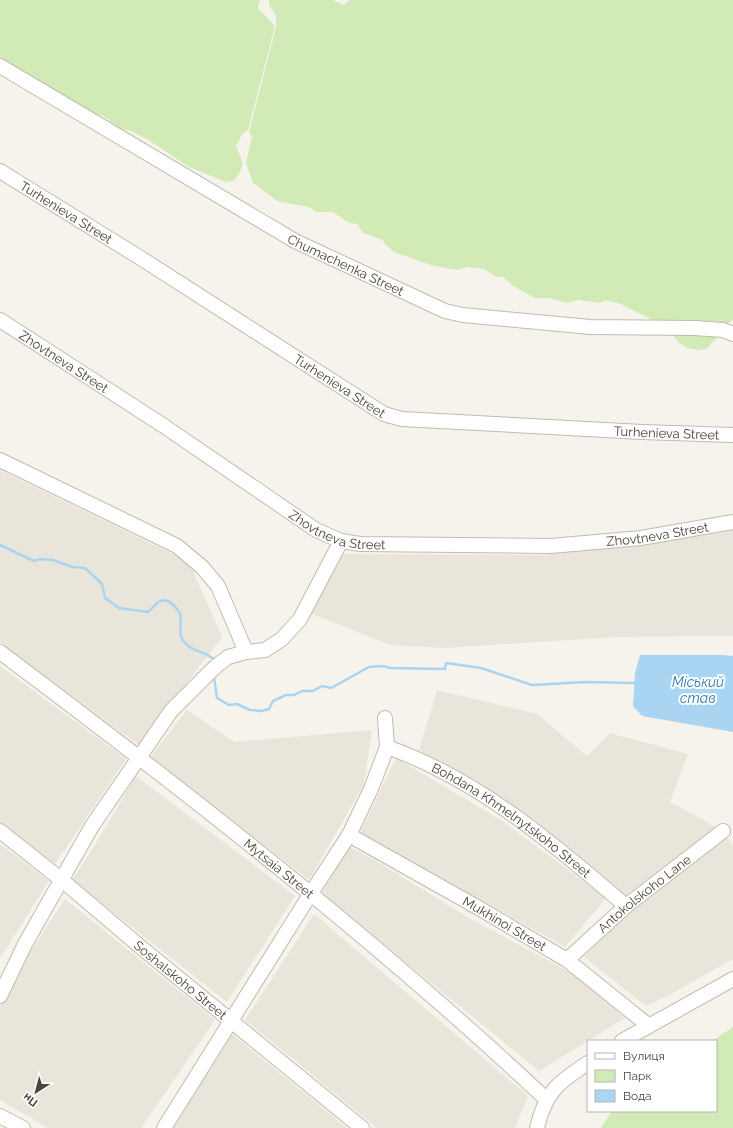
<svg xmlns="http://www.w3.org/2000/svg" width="733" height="1128" font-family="Raleway,sans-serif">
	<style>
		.residential { fill: #eae5da }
		.green { fill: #d2eab5 }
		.water { fill: #a9d4f2 }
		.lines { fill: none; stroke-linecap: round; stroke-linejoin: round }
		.stream { stroke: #a9d4f2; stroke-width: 2.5 }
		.minor-casing { stroke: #c2bbae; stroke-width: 16 }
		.minor { stroke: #fff; stroke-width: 14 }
		.labels { text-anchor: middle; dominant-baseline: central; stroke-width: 4; stroke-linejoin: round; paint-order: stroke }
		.street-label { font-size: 13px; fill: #4b4439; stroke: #fff }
		.water-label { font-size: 14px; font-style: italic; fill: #2e7ab2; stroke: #fff }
	</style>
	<rect width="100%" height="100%" fill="#f6f3ec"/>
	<g class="residential">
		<polygon points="0,470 189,562 222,637 139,745 0,642"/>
		<polygon points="733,528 733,636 614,637 445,648 390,645 310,613 343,554 541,555 625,547"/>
		<polygon points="0,666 126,759 55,864 0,822"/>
		<polygon points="437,690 537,714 587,756 610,733 688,754 670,802 716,827 628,898 549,833 493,795 419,750"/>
		<polygon points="187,710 234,742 372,730 364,784 309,880 150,757"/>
		<polygon points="396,758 501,820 606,898 565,947 360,833"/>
		<polygon points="136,776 295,896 227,1002 72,880 93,848"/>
		<polygon points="725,834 733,845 733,959 671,994 646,1006 584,957 619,921"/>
		<polygon points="0,844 49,881 0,958"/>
		<polygon points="350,847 373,859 469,918 577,976 625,1018 539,1071 321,893"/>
		<polygon points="65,899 215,1020 141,1128 48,1128 0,1100 0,1006 7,987"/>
		<polygon points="314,914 528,1096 515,1128 377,1128 245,1020"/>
		<polygon points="232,1034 347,1128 172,1128"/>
	</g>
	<g class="green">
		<path d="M 0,0 L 260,0 L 258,8 L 275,26 L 248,130 L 243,133 L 236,146 C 243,164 246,163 235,180 L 226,182 L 189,167 L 150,141 L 131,131 L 121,129 L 103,116 L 93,113 L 7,63 L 0,57 Z"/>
		<polygon points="269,0 333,0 343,5 350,0 733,0 733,319 725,326 716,339 706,349 697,350 688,348 678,342 673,335 658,323 621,304 605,300 600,303 578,300 567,303 550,298 535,298 513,286 503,277 496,277 484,269 476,268 466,267 457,270 431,265 394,252 385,244 383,240 363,233 357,224 349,223 333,212 316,212 309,207 277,201 253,183 246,163 252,136 249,132 276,27 276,15 269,6"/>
		<polygon points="733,1027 733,1128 601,1128 612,1111 716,1111 716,1041 712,1041"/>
	</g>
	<polygon class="water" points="640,655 722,655 733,656 733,732 642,716 633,706 635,673"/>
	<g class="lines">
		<g class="stream">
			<path d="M 0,545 L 34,561 L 40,559 L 53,560 L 72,567 L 85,568 L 102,584 L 105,598 L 119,608 L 148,612 C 152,609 154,606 157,603 C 167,595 175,606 180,613 C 182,621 179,628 181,636 C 186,652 206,650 216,661"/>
			<polyline points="214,677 217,698 229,705 237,704 250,710 261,711 269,709 273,701 286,695 294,695 302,691 313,691 322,686 331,688 369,667 383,666 390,668 445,669 446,663 481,668 532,685 585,682 635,683"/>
		</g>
		<defs>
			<g id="minor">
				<path id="s1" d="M 0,66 L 295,241 L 445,311 L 463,315 L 590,327 L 695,328 L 723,330 L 733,334"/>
				<path id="s2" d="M 0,171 L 139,257 L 384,414 L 402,419 L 642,432 L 733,435"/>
				<path id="s3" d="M 0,320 L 164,426 L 316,530 L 341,541 L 360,544 L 551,546 L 641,538 L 733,522"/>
				<polyline points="0,460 177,546 202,567 218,586 246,652"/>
				<path id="s4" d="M 0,652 C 188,793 374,938 546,1099"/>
				<path id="s5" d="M 387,747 C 478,779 554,844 626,906"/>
				<path id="s6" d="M 0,831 L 63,881 L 143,949 L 362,1128"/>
				<path id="s7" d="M 349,835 L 477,907 L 567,960 L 649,1026"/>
				<path id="s8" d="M 567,960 L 626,906 L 723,831"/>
				<polyline points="0,996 25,944 92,826 171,711 215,667 228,657 246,652 265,650 282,639 300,619 341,541"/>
				<polyline points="622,1041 733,979"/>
				<polyline points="0,1116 23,1128"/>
				<polyline points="164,1128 311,893 349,835 371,789 387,747 385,718"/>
				<path d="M 537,1128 C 545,1093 558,1082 588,1063"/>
			</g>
		</defs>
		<use href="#minor" class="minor-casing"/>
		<use href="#minor" class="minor"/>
	</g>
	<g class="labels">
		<g class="street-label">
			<text stroke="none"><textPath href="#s2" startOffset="78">Turhenieva Street</textPath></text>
			<text stroke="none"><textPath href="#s1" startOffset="399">Chumachenka Street</textPath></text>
			<text stroke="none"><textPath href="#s3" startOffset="76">Zhovtneva Street</textPath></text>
			<text stroke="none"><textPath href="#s2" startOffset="402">Turhenieva Street</textPath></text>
			<text stroke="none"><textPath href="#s2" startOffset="738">Turhenieva Street</textPath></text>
			<text stroke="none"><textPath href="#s3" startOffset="400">Zhovtneva Street</textPath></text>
			<text stroke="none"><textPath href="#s3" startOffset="724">Zhovtneva Street</textPath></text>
			<text stroke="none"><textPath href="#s5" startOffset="145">Bohdana Khmelnytskoho Street</textPath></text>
			<text stroke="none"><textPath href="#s4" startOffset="353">Mytsaia Street</textPath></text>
			<text stroke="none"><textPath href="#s8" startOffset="102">Antokolskoho Lane</textPath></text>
			<text stroke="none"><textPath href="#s7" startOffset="179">Mukhinoi Street</textPath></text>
			<text stroke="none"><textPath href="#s6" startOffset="234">Soshalskoho Street</textPath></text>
		</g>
		<g class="water-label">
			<text x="698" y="682">Міський<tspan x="698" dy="16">став</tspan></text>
		</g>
	</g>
	<rect x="587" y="1040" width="130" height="72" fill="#ffffff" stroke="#b7b4b0"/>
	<rect x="595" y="1053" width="20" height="6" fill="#ffffff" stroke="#b7b4b0"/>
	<text x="623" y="1060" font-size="12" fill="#4b4439">Вулиця</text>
	<rect x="595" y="1070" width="20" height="12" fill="#d2eab5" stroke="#b7b4b0"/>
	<text x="623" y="1080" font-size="12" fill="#4b4439">Парк</text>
	<rect x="595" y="1090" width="20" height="12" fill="#a9d4f2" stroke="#b7b4b0"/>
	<text x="623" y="1100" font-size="12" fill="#4b4439">Вода</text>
	<g transform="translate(36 1092) rotate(216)" stroke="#ffffff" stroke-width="3" paint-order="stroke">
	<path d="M0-3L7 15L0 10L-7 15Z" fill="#4b4439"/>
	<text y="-6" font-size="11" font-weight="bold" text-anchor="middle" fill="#4b4439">Пн</text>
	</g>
</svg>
